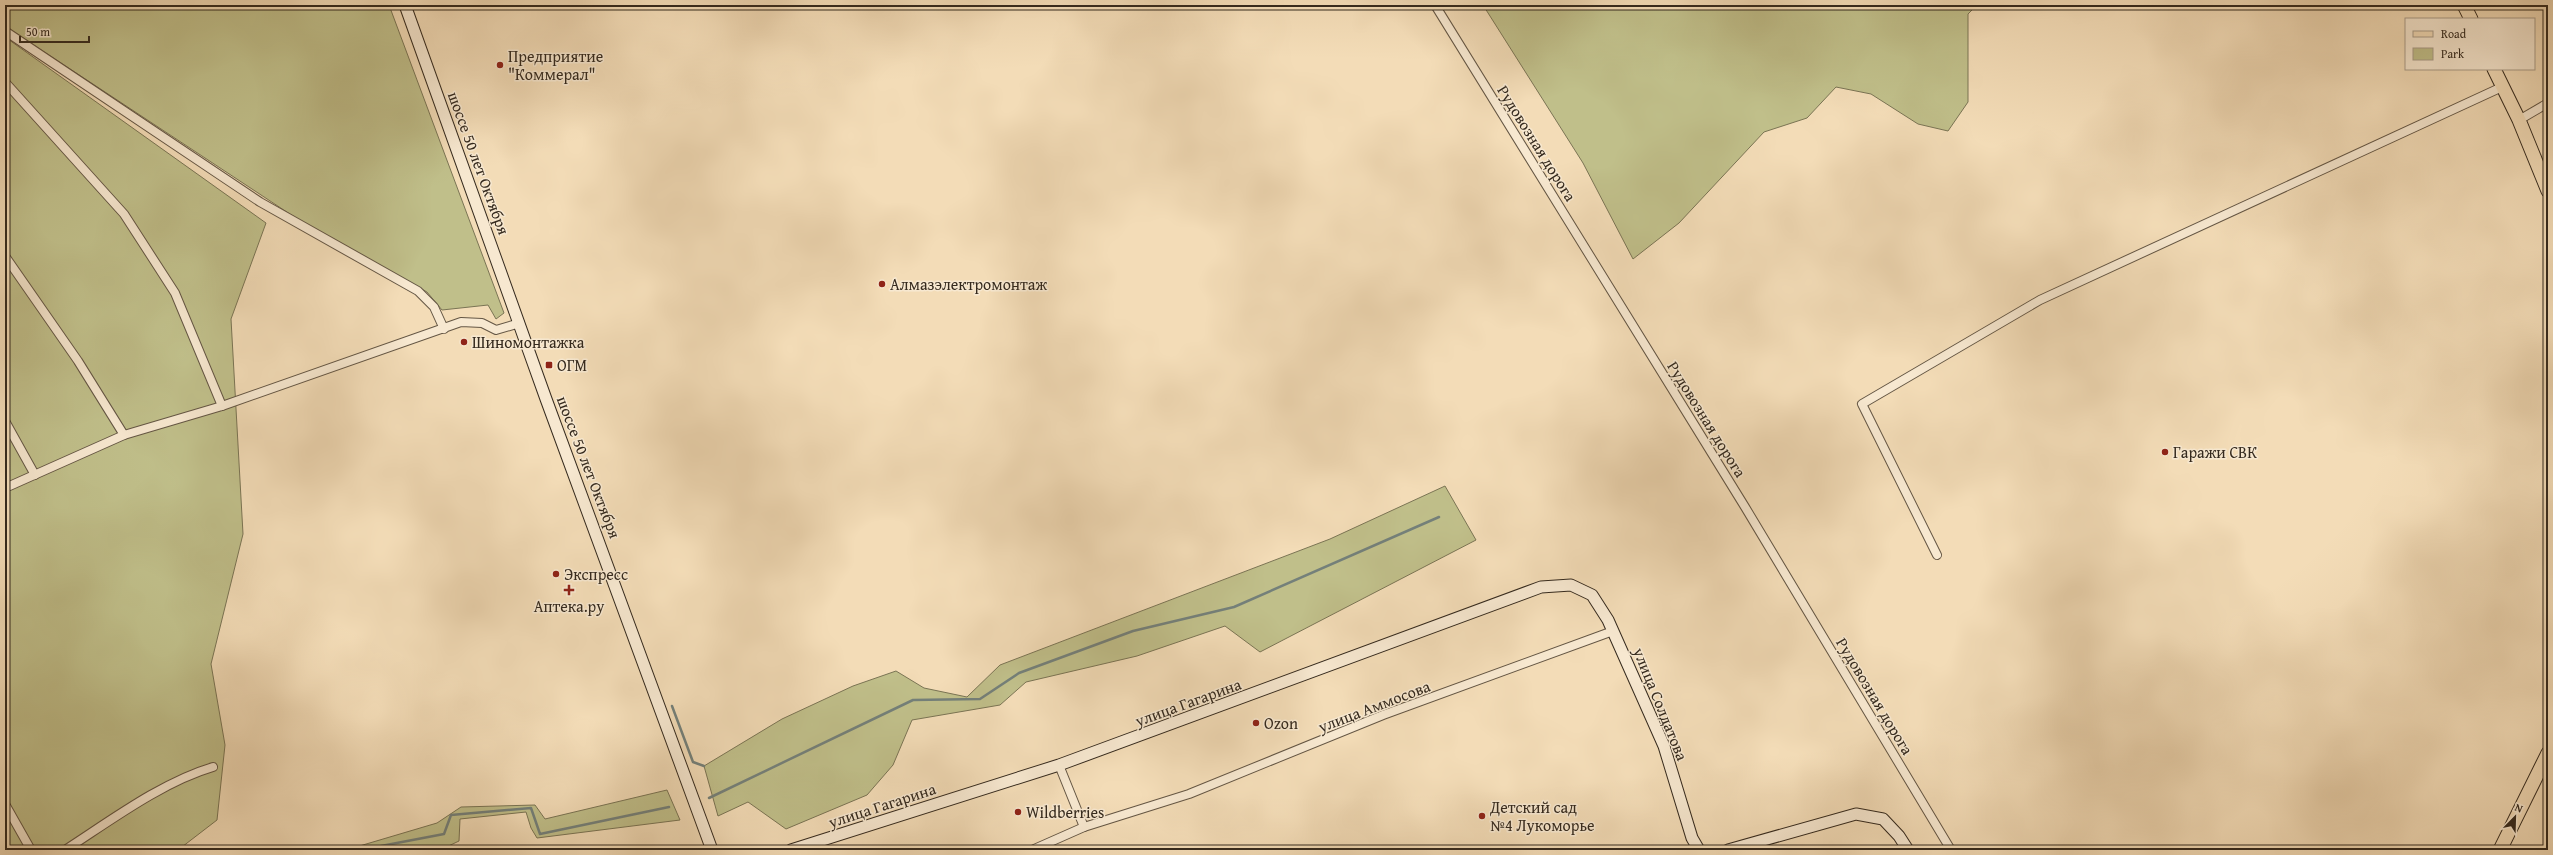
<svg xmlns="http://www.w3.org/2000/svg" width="2553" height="855" font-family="'Gentium Book Plus',serif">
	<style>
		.green { fill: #c0bf8a; stroke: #7a7454 }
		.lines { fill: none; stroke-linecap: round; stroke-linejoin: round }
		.stream { stroke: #74807a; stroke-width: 2.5 }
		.street-casing { stroke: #645644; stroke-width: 10 }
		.secondary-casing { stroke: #352a1e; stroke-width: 13 }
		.primary-casing { stroke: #352a1e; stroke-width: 15 }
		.street { stroke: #f7e8d0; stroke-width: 8 }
		.secondary { stroke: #f7e8d0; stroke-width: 11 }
		.primary { stroke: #f3dcb7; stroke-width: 13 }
		.poi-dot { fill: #8f2418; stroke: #f7e8d0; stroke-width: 1.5 }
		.labels { text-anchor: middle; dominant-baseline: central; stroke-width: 3; stroke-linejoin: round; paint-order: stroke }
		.poi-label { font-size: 16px; fill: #352a1e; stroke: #f7e8d0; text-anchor: start }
		.street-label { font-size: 16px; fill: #352a1e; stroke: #f7e8d0 }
	</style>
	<rect width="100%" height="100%" fill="#f3dcb7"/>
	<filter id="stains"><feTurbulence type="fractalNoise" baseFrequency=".005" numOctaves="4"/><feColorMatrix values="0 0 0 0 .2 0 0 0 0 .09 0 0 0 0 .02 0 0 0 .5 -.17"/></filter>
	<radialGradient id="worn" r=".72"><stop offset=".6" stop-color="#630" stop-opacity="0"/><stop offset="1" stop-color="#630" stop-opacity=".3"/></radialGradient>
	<g class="green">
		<polygon points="5,5 389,5 504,313 496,319 488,305 442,310 427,292 305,224 5,26"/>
		<polygon points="1483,5 1977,5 1968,14 1968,102 1948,131 1918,124 1871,94 1836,87 1807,118 1764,132 1679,223 1633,259 1583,163"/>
		<polygon points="5,37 266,223 231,319 243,534 211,664 225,745 217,820 178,850 5,850"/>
		<polygon points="1445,486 1476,540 1260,652 1225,626 1137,656 1026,682 1000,705 912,720 893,765 867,795 786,829 748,802 718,816 704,766 782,719 853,686 896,671 924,688 967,697 1000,665 1330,539"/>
		<polygon points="667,790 680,820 537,838 531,828 526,812 460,819 459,841 440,850 346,850 437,823 461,807 535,805 545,819"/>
	</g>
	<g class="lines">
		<g class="stream">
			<polyline points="672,706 693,762 704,766"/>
			<polyline points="709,798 913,700 980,699 1019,673 1133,631 1234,607 1439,517"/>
			<polyline points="374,850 381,846 444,834 451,815 531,808 540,834 669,807"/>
		</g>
		<defs>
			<g id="street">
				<polyline points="1435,5 1745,507 1951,850"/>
				<polyline points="5,31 260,202 418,291 434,307 444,329"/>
				<polyline points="5,82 124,214 175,293 222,406"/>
				<polyline points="2519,120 2548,103"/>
				<polyline points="5,256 78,361 124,435"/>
				<polyline points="5,421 35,475"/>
				<polyline points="5,488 124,435 222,406 461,322 482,323 496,330 520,323"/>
				<polyline points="1937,555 1862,404 2040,300 2502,87"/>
				<polyline points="1059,765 1084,827"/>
				<polyline points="5,804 31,850"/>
				<path d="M 65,850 C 110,821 162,782 213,767"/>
				<polyline points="1032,850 1084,827 1189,794 1383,715 1613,631"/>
			</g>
			<g id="secondary">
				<polyline points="405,5 546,399 712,850"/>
				<polyline points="791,850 1059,765 1541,587 1571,585 1592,595 1608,620 1664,746 1692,838 1699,850"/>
				<polyline points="1728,850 1856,814 1883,819 1899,836 1908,850"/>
			</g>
			<g id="primary">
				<polyline points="2464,5 2471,19"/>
				<polyline points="2494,69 2519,120 2548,191"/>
				<polyline points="2500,850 2548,753"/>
			</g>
		</defs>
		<use href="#street" class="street-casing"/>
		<use href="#secondary" class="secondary-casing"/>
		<use href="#primary" class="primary-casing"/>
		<use href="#street" class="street"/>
		<use href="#secondary" class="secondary"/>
		<use href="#primary" class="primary"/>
	</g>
	<g class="poi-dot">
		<circle cx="500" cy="65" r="4"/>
		<circle cx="882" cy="284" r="4"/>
		<circle cx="464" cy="342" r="4"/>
		<rect x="545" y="361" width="8" height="8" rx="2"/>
		<circle cx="2165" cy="452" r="4"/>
		<circle cx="556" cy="574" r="4"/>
		<path d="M567 584h4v4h4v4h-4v4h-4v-4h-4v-4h4z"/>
		<circle cx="1256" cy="723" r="4"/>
		<circle cx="1018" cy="812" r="4"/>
		<circle cx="1482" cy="816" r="4"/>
	</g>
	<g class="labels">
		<g class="poi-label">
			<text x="508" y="56">Предприятие<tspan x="508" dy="18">"Коммерал"</tspan></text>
			<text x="890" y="284">Алмазэлектромонтаж</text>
			<text x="472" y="342">Шиномонтажка</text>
			<text x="557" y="365">ОГМ</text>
			<text x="2173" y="452">Гаражи СВК</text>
			<text x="564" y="574">Экспресс</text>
			<text x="569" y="606" text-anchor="middle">Аптека.ру</text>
			<text x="1264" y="723">Ozon</text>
			<text x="1490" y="807">Детский сад<tspan x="1490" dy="18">№4 Лукоморье</tspan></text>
			<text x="1026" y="812">Wildberries</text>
		</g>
		<g class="street-label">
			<text transform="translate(1537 143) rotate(58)">Рудовозная дорога</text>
			<text transform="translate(479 163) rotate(70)">шоссе 50 лет Октября</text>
			<text transform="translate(1707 419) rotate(58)">Рудовозная дорога</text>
			<text transform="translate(589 467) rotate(69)">шоссе 50 лет Октября</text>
			<text transform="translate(1875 696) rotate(59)">Рудовозная дорога</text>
			<text transform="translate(1188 702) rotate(-20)">улица Гагарина</text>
			<text transform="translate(1661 704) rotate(68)">улица Солдатова</text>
			<text transform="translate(1374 706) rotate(-21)">улица Аммосова</text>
			<text transform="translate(882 805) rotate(-18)">улица Гагарина</text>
		</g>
	</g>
	<rect width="2553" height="855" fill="none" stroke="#f3dcb7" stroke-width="20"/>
	<rect x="6" y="6" width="2541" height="843" fill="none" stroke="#352a1e" stroke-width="2"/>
	<rect x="10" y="10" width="2533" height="835" fill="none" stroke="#352a1e"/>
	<rect x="2405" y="18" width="130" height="52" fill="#f7e8d0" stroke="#a99c89"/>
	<rect x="2413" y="31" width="20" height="6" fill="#f3dcb7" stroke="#a99c89"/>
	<text x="2441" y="38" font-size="12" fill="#352a1e">Road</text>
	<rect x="2413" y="48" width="20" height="12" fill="#c0bf8a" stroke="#a99c89"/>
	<text x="2441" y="58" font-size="12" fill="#352a1e">Park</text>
	<g transform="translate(2515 817) rotate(23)" stroke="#f7e8d0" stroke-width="3" paint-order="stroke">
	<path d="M0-3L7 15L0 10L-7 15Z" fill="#352a1e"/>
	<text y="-6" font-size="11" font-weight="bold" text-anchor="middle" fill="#352a1e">N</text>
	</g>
	<path d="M20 36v6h69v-6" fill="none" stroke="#352a1e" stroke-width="2"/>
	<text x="26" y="36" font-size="12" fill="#352a1e" stroke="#f7e8d0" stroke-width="3" paint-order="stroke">50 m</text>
	<rect width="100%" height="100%" filter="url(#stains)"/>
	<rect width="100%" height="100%" fill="url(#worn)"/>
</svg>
